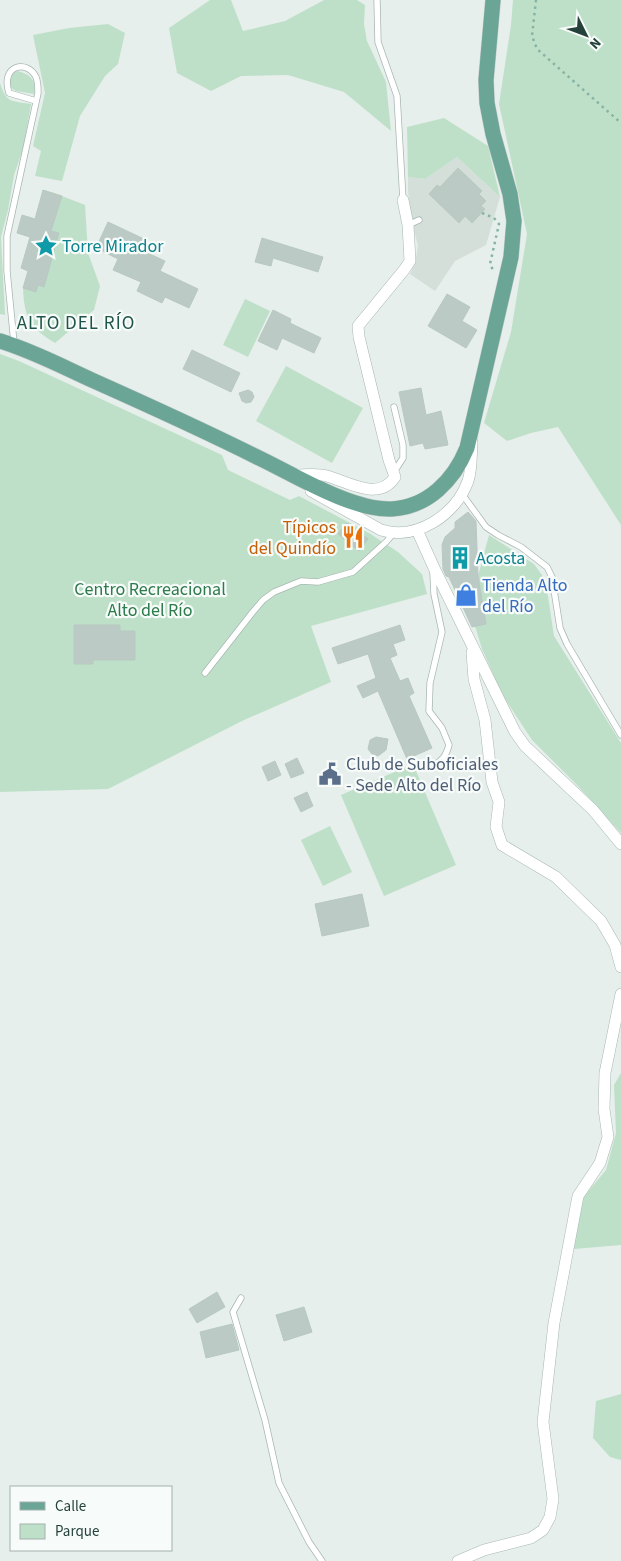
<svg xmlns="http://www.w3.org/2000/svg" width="621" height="1561" font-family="'Source Sans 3',sans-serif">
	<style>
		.built { fill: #d4dfda }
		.green { fill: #bfe0c8 }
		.building { fill: #bbcac4; stroke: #b8c9c2 }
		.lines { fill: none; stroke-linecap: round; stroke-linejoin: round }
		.lane-casing { stroke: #a8b8b2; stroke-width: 7 }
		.street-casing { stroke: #a8b8b2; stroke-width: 12 }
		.primary-casing { stroke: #c2cac8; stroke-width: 16 }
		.path { stroke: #86b3a5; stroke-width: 2.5; stroke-dasharray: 2.5 4; stroke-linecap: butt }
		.lane { stroke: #fff; stroke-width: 5.5 }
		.street { stroke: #fff; stroke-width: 11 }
		.primary { stroke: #6aa596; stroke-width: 15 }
		.labels { text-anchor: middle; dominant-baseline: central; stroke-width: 4.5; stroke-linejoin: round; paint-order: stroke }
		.culture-label { font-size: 18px; fill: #0d838f; stroke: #f7fbf9; text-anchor: start }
		.food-label { font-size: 18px; fill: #c56008; stroke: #f7fbf9; text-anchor: end }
		.shop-label { font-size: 18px; fill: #366cbe; stroke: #f7fbf9; text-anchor: start }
		.park-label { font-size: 18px; fill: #2d7a4b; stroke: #f7fbf9 }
		.service-label { font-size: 18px; fill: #4e5e75; stroke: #f7fbf9; text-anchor: start }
		.neighbourhood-label { font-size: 19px; letter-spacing: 1px; fill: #1f5548; stroke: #f7fbf9 }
	</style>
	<rect width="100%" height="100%" fill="#e6efeb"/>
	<polygon class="built" points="457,157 500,197 486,245 455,261 435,291 410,274 415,264 418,246 411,217 408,191 408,177 425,179"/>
	<g class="green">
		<polygon points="210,0 231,0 243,31 285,21 324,0 357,0 365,5 364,24 367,41 386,82 391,131 344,92 288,75 241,76 211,91 177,73 169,28"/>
		<polygon points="513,0 621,0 621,525 558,427 531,433 507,441 484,423 511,332 527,234 499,104 511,25"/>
		<polygon points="108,24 125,33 118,64 105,76 80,116 62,181 35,176 41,151 33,146 45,93 33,35 69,28"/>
		<path d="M 17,71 C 30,74 37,80 34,94 L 16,91 L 10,87 C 9,79 10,75 17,71 Z"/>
		<path d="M 0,83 C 6,103 12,101 31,104 L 23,149 L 14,175 L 8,210 L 1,237 L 5,315 L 0,314 Z"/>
		<polygon points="444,118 488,146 500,197 457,157 425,179 408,177 407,127"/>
		<path d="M 62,196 L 85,205 L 88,253 L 100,286 L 94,310 L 55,343 C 30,328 24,317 23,288 L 38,285 L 43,287 L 51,231 Z"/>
		<polygon points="245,299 270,311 248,357 223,345"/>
		<polygon points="0,354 19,361 222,455 228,470 290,500 299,496 369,533 398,552 422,574 427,594 311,626 331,682 244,720 108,789 0,792"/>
		<polygon points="286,366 363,408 332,463 256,421"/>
		<polygon points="489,535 534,564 542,575 548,596 554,636 621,743 621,833 575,783 532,740 503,696 482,649 475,626 486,624 478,576"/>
		<polygon points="413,764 456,865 384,896 341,795"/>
		<polygon points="330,826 352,872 323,886 301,840"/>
		<polygon points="621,1073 621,1245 574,1249 581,1200 606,1170 616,1133 614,1085"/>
		<polygon points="621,1394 621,1460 610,1457 593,1438 596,1401"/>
	</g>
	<g class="building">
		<polygon points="458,168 482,191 479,194 486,201 481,206 485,209 472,223 465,216 459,223 429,194 437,185 440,187"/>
		<polygon points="43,190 62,196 51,231 59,233 44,287 38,285 36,292 23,288 28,271 21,268 30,237 17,233 22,215 35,219"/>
		<polygon points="108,222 144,239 139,249 165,261 160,271 198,289 189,308 165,297 162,303 137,291 141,282 113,270 118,259 96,248"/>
		<polygon points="262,238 323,257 318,272 273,258 271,266 255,262"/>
		<polygon points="447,294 470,307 462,321 477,330 466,348 428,326"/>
		<polygon points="273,310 291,319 290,323 321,338 314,353 282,338 277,350 258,341"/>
		<polygon points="192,350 240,373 231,392 183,369"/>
		<polygon points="421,388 426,415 441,411 448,445 425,449 423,443 410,446 399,392"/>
		<polygon points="248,390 252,392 254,397 251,402 246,403 242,401 239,393"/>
		<polygon points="468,512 476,521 478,576 486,624 472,627 449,577 446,576 443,569 442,545 445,537 455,528 455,522"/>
		<polygon points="347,523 368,539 359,551 338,534"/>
		<polygon points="74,625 120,625 120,631 135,631 135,660 93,660 93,664 74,664"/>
		<polygon points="400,625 405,640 393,644 397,655 390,658 400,681 408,678 414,693 409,696 432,748 407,759 378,691 363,698 357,686 376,678 368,654 338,664 332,648"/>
		<polygon points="376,737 388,739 386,750 378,756 372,754 368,749 370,740"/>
		<polygon points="297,758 304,773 291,778 285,764"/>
		<polygon points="275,761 281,775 268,781 262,767"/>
		<polygon points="307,792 313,806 301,812 294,798"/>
		<polygon points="362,894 369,926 322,936 315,904"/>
		<polygon points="217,1292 225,1307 197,1323 189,1309"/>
		<polygon points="304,1307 312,1332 284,1341 276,1315"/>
		<polygon points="232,1324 239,1350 206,1358 200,1332"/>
	</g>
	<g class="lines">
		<defs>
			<g id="lane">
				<polyline points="377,0 378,42 397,96 403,200"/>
				<polyline points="408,225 419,220"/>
				<path d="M 14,343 L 7,271 L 7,236 L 38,93 C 38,88 38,82 36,77 C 27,59 0,65 9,93 L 36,101"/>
				<polyline points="394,472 403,458 403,445 394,407"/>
				<polyline points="462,494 486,527 498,535 521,547 547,567 552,577 560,628 567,644 621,735"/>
				<polyline points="205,673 252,613 263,600 274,592 301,581 318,582 353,572 386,542 393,534"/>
				<path d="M 425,764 L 433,766 C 442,761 446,756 449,745 L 442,728 L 429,711 L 430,683 L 442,632 L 434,594 L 433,573"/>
				<polyline points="241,1298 233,1312 265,1420 279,1483 309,1542 322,1561"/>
			</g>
			<g id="street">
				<path d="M 295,475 C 305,475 317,473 327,476 C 348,482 379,502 395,477 L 389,460 L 359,337 L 358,326 L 404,270 L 410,261 L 408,225 L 403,200"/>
				<path d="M 311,491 L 381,530 C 416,541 456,515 468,481 C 472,469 471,455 472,442"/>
				<polyline points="417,530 434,568 515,732 525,746 593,810 621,844"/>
				<polyline points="472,652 474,679 485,720 492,782 499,802 496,827 502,845 556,877 601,921 615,945 621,967"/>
				<polyline points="458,1561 484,1550 531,1538 543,1530 550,1517 553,1499 543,1422 554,1323 578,1196 600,1163 608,1137 604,1109 605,1073 621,994"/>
			</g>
			<path id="primary" d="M 0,341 C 33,351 63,367 94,381 C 150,406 205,431 259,458 C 295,475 352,511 392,509 C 428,507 454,480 467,448 L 511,257 L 514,221 L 510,194 L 493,134 L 487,103 L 486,80 L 493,0"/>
		</defs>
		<use href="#lane" class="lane-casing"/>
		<use href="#street" class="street-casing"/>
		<use href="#primary" class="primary-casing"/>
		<g class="path">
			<polyline points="536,0 532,36 537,49 621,123"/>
			<polyline points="482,213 494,218 499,224 490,264 494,272"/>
		</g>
		<use href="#lane" class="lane"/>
		<use href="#street" class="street"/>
		<use href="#primary" class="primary"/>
	</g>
	<defs>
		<symbol id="sight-bare" viewBox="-9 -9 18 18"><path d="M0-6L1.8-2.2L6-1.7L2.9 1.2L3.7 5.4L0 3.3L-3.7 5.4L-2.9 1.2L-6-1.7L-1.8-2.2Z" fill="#0f9aa8" stroke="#f7fbf9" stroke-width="2.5" paint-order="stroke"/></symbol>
		<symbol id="restaurant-bare" viewBox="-9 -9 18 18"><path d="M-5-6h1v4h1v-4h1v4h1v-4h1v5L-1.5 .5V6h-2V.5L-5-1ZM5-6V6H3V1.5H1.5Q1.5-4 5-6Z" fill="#e8710a" stroke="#f7fbf9" stroke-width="2.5" paint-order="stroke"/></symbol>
		<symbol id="building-bare" viewBox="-9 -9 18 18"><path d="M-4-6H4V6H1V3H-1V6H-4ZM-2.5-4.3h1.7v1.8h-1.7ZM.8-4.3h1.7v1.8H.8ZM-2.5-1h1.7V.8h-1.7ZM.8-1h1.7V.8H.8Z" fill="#0f9aa8" stroke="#f7fbf9" stroke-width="2.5" paint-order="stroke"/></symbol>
		<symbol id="shop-bare" viewBox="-9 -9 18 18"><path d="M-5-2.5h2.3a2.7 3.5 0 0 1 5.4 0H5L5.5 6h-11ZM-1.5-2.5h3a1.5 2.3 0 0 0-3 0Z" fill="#3f7fe0" stroke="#f7fbf9" stroke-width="2.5" paint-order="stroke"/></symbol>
		<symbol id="civic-bare" viewBox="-9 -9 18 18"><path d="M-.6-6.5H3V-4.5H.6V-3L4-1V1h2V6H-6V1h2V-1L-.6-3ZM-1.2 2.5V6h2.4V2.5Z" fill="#5c6f8a" stroke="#f7fbf9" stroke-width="2.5" paint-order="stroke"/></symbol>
	</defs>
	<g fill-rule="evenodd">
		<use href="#sight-bare" x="30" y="230" width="32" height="32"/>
		<use href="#restaurant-bare" x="337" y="521" width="32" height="32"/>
		<use href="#building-bare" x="444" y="542" width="32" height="32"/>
		<use href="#shop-bare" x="450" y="579" width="32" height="32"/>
		<use href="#civic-bare" x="314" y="758" width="32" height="32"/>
	</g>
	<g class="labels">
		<g class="culture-label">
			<text x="62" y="246">Torre Mirador</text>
			<text x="476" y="558">Acosta</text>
		</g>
		<g class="food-label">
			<text x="336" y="527">Típicos<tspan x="336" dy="21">del Quindío</tspan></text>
		</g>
		<g class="shop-label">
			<text x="482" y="585">Tienda Alto<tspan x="482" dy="21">del Río</tspan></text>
		</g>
		<g class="park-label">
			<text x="150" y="589">Centro Recreacional<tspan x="150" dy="21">Alto del Río</tspan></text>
		</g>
		<g class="service-label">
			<text x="346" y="764">Club de Suboficiales<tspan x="346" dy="21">- Sede Alto del Río</tspan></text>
		</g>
		<g class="neighbourhood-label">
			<text x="76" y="323">ALTO DEL RÍO</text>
		</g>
	</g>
	<rect x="10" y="1486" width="162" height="65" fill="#f7fbf9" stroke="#a3b1ad"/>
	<rect x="20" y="1502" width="25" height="8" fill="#6aa596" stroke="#a3b1ad"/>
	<text x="55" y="1511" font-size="15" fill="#24423a">Calle</text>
	<rect x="20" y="1524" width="25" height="15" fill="#bfe0c8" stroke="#a3b1ad"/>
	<text x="55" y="1536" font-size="15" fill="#24423a">Parque</text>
	<g transform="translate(586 35) rotate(132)" stroke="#f7fbf9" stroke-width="4" paint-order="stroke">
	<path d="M0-4L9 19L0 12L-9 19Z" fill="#24423a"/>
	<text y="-8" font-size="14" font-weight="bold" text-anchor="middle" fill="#24423a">N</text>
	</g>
</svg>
